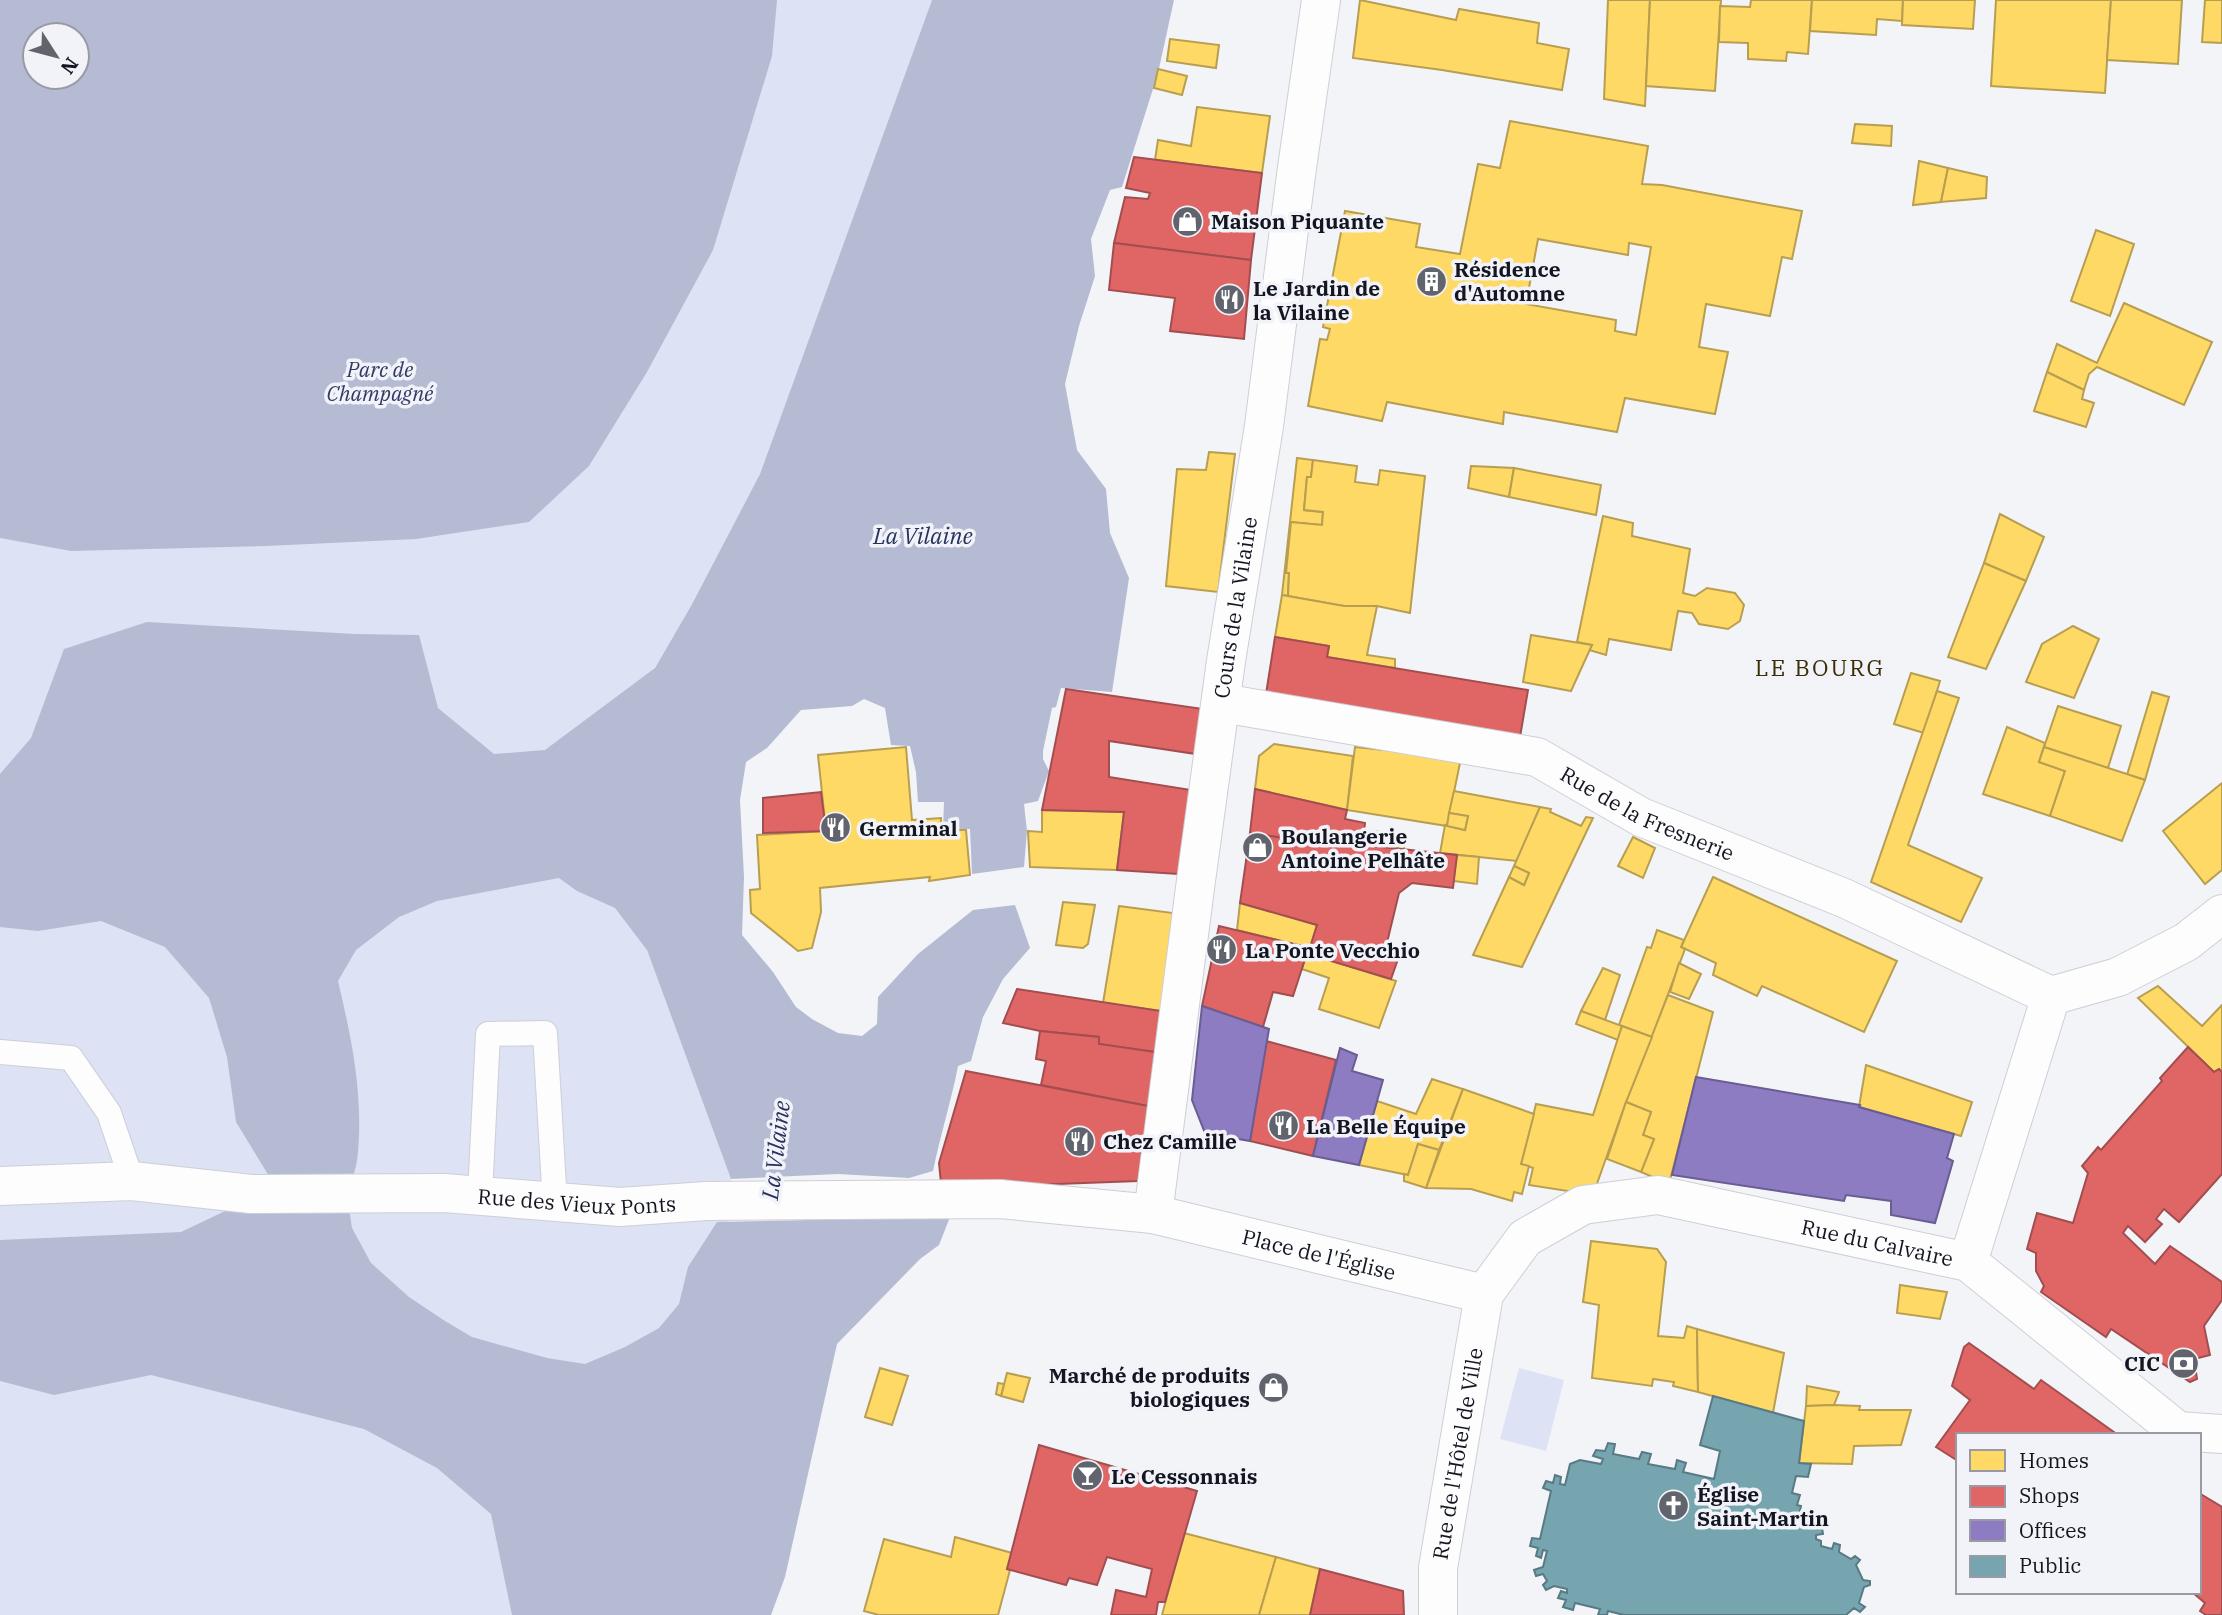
<svg xmlns="http://www.w3.org/2000/svg" width="2222" height="1615" font-family="'IBM Plex Serif',serif">
	<style>
		.green { fill: #dde2f5; fill-rule: evenodd }
		.water { fill: #b5bbd3; fill-rule: evenodd }
		.homes { fill: #ffd966; stroke: #b89e51; stroke-width: 2; fill-rule: evenodd }
		.shops { fill: #e06666; stroke: #a24e51; stroke-width: 2 }
		.offices { fill: #8e7cc3; stroke: #695d92; stroke-width: 2 }
		.public { fill: #76a5af; stroke: #587a84; stroke-width: 2 }
		.lines { fill: none; stroke-linecap: round; stroke-linejoin: round }
		.service-casing { stroke: #cdcfd6; stroke-width: 26 }
		.minor-casing { stroke: #cdcfd6; stroke-width: 40 }
		.service { stroke: #fdfdfe; stroke-width: 24 }
		.minor { stroke: #fdfdfe; stroke-width: 38 }
		.labels { text-anchor: middle; dominant-baseline: central; stroke-width: 7; stroke-linejoin: round; paint-order: stroke }
		.poi-label { font-size: 21px; font-weight: bold; fill: #131621; stroke: #f1f3f9; text-anchor: start }
		.park-label { font-size: 21px; font-style: italic; fill: #303a67; stroke: #f1f3f9 }
		.street-label { font-size: 21px; fill: #131621; stroke: #f1f3f9 }
		.water-label { font-size: 23px; font-style: italic; fill: #28325e; stroke: #f1f3f9 }
		.neighbourhood-label { font-size: 23px; letter-spacing: 2px; fill: #3a2e03; stroke: #f1f3f9 }
	</style>
	<rect width="100%" height="100%" fill="#f3f4f7"/>
	<g class="green">
		<path d="M 0,0 L 932,0 L 760,474 L 691,606 L 655,668 L 647,950 L 731,1179 L 724,1280 L 568,1615 L 0,1615 ZM 35,35 L 77,35 L 77,77 L 35,77 Z"/>
		<polygon points="1519,1368 1564,1380 1546,1451 1500,1439"/>
	</g>
	<g class="water">
		<path d="M 0,0 L 777,0 L 772,56 L 713,250 L 647,372 L 589,466 L 529,522 L 416,539 L 266,546 L 71,551 L 0,538 ZM 35,35 L 77,35 L 77,77 L 35,77 Z"/>
		<path d="M 932,0 L 1174,0 L 1158,73 L 1122,187 L 1110,190 L 1091,239 L 1095,276 L 1079,326 L 1065,384 L 1077,450 L 1106,489 L 1110,533 L 1129,578 L 1112,692 L 1061,688 L 1056,707 L 1052,708 L 1043,751 L 1043,759 L 1049,771 L 1038,801 L 1024,804 L 1027,831 L 1024,867 L 972,874 L 970,829 L 943,829 L 944,802 L 918,802 L 916,772 L 910,746 L 891,745 L 885,708 L 864,699 L 852,706 L 801,710 L 767,748 L 746,762 L 740,800 L 744,877 L 742,935 L 773,972 L 796,1007 L 812,1019 L 838,1033 L 862,1036 L 877,1024 L 878,997 L 918,954 L 973,910 L 1015,905 L 1030,948 L 1003,979 L 983,1017 L 971,1061 L 958,1066 C 951,1102 940,1136 933,1171 L 909,1178 L 838,1174 L 731,1179 L 647,950 L 615,908 L 577,891 L 559,878 L 437,901 L 399,917 L 356,950 L 338,981 C 350,1032 361,1082 359,1136 C 358,1153 358,1167 350,1183 L 272,1181 L 236,1122 L 227,1057 L 209,998 L 165,947 L 101,921 L 38,931 L 0,927 L 0,774 L 31,738 L 64,649 L 147,622 L 355,634 L 419,635 L 438,708 L 494,754 L 545,750 L 655,668 L 691,606 L 760,474 Z"/>
		<polygon points="242,1203 349,1208 352,1228 371,1263 409,1297 445,1321 472,1337 547,1358 585,1364 625,1347 659,1328 679,1304 688,1267 717,1222 950,1217 939,1245 920,1259 837,1344 785,1577 771,1615 512,1615 491,1514 437,1468 364,1429 151,1375 54,1395 0,1381 0,1240 181,1232"/>
	</g>
	<g class="homes">
		<polygon points="1360,0 1456,20 1459,9 1539,23 1537,43 1569,49 1562,90 1442,70 1353,58"/>
		<polygon points="1608,0 1650,0 1645,106 1604,99"/>
		<polygon points="1650,0 1721,0 1715,91 1646,86"/>
		<polygon points="1751,0 1812,0 1808,54 1787,52 1786,61 1748,59 1748,43 1719,42 1720,6 1750,7"/>
		<polygon points="1812,0 1903,0 1902,21 1877,19 1876,35 1810,31"/>
		<polygon points="1903,0 1975,0 1973,29 1902,25"/>
		<polygon points="1996,0 2111,0 2105,93 1991,86"/>
		<polygon points="2111,0 2182,0 2178,64 2107,60"/>
		<polygon points="2205,0 2222,0 2222,43 2202,42"/>
		<polygon points="1170,39 1219,45 1216,68 1167,61"/>
		<polygon points="1158,69 1187,76 1182,95 1154,88"/>
		<polygon points="1197,107 1270,116 1262,173 1155,160 1158,140 1191,146"/>
		<path d="M 1510,121 L 1648,146 L 1642,184 L 1662,185 L 1802,211 L 1792,259 L 1782,257 L 1770,316 L 1706,304 L 1699,347 L 1728,352 L 1715,414 L 1625,398 L 1617,432 L 1504,412 L 1503,424 L 1387,402 L 1382,421 L 1308,406 L 1320,339 L 1327,340 L 1330,329 L 1323,327 L 1345,211 L 1420,224 L 1416,247 L 1460,254 L 1478,164 L 1500,168 ZM 1538,239 L 1628,255 L 1629,243 L 1651,247 L 1636,335 L 1615,331 L 1616,320 L 1526,304 Z"/>
		<polygon points="1855,124 1892,126 1891,146 1852,143"/>
		<polygon points="1919,161 1948,168 1941,202 1913,205"/>
		<polygon points="1948,168 1987,177 1986,198 1941,202"/>
		<polygon points="2096,230 2134,244 2110,316 2071,301"/>
		<polygon points="2124,303 2212,342 2184,405 2097,367 2089,374 2084,390 2047,372 2057,344 2097,363"/>
		<polygon points="2047,372 2084,390 2082,399 2094,403 2086,427 2034,411"/>
		<polygon points="1209,452 1235,454 1218,592 1166,586 1177,469 1206,470"/>
		<polygon points="1297,458 1313,460 1311,477 1307,477 1304,510 1323,512 1322,525 1291,522 1286,573 1289,573 1288,596 1282,595"/>
		<polygon points="1313,460 1357,466 1355,482 1378,485 1380,470 1425,476 1410,613 1377,606 1344,606 1288,596 1289,573 1286,573 1291,522 1322,525 1323,512 1304,510 1307,477 1311,477"/>
		<polygon points="1471,466 1514,468 1509,497 1468,488"/>
		<polygon points="1514,468 1601,485 1596,515 1509,497"/>
		<polygon points="2000,514 2044,537 2026,581 1984,563"/>
		<polygon points="1603,516 1633,523 1632,536 1690,549 1683,593 1695,596 1707,588 1735,593 1744,605 1740,621 1728,629 1699,624 1692,613 1678,611 1671,650 1609,639 1606,655 1589,650 1592,645 1577,642"/>
		<polygon points="1984,563 2026,581 1986,669 1948,657"/>
		<polygon points="1282,595 1344,606 1377,606 1367,655 1395,659 1395,668 1327,657 1329,646 1275,637"/>
		<polygon points="2073,626 2099,639 2074,698 2026,682 2042,644"/>
		<polygon points="1531,635 1592,645 1571,691 1523,682"/>
		<polygon points="1911,673 1940,681 1924,733 1894,724"/>
		<polygon points="1937,691 1959,698 1908,845 1982,878 1961,922 1871,882"/>
		<polygon points="2152,692 2169,697 2145,780 2127,775"/>
		<polygon points="2058,706 2121,726 2108,768 2044,747"/>
		<polygon points="2007,727 2045,743 2039,762 2065,771 2050,816 1983,794"/>
		<polygon points="1274,744 1353,756 1347,810 1255,789 1259,756"/>
		<polygon points="906,747 912,820 941,818 941,830 966,830 970,875 929,881 930,877 820,888 821,912 812,948 798,951 751,913 750,890 760,889 757,835 826,831 818,755"/>
		<polygon points="1355,747 1404,752 1460,763 1447,826 1347,810"/>
		<polygon points="2044,747 2145,780 2122,841 2050,816 2065,771 2039,762"/>
		<polygon points="2222,783 2222,870 2205,884 2163,831"/>
		<polygon points="1454,791 1540,807 1517,861 1440,853 1445,825 1465,830 1468,816 1449,813"/>
		<polygon points="1540,807 1551,809 1550,812 1581,826 1586,817 1593,818 1522,967 1473,955 1509,877 1524,885 1529,873 1514,866"/>
		<polygon points="1042,810 1124,812 1117,870 1030,867 1028,831 1042,832"/>
		<polygon points="1449,813 1468,816 1465,830 1447,826"/>
		<polygon points="1374,831 1405,836 1404,849 1373,846"/>
		<polygon points="1633,837 1655,848 1643,878 1618,866"/>
		<polygon points="1457,855 1479,857 1477,884 1453,881"/>
		<polygon points="1514,866 1529,873 1524,885 1509,877"/>
		<polygon points="1713,877 1897,961 1864,1032 1762,986 1757,996 1713,975 1716,963 1681,947"/>
		<polygon points="1063,902 1095,905 1088,944 1083,948 1056,945"/>
		<polygon points="1240,903 1317,925 1308,954 1300,951 1302,946 1237,930"/>
		<polygon points="1119,906 1173,913 1161,1011 1103,1003"/>
		<polygon points="1657,930 1684,940 1681,947 1685,949 1652,1037 1619,1025 1647,947 1651,948"/>
		<polygon points="1307,953 1396,981 1379,1028 1319,1009 1329,978 1302,969"/>
		<polygon points="1679,963 1701,974 1689,999 1670,992"/>
		<polygon points="1603,968 1620,975 1605,1020 1581,1011"/>
		<polygon points="2158,986 2202,1026 2222,1005 2222,1072 2219,1069 2214,1072 2138,998"/>
		<polygon points="1668,995 1713,1012 1669,1184 1641,1172 1654,1139 1643,1135 1651,1112 1626,1102"/>
		<polygon points="1581,1011 1622,1026 1618,1040 1576,1024"/>
		<polygon points="1622,1026 1652,1037 1626,1102 1593,1195 1529,1185 1533,1168 1521,1164 1536,1104 1593,1115"/>
		<polygon points="1866,1065 1972,1102 1961,1136 1859,1107"/>
		<polygon points="1432,1079 1463,1089 1439,1150 1418,1144 1408,1175 1359,1165 1377,1101 1416,1114"/>
		<polygon points="1463,1089 1534,1114 1521,1164 1529,1166 1522,1194 1514,1192 1512,1201 1471,1189 1426,1188"/>
		<polygon points="1626,1102 1651,1112 1643,1135 1654,1139 1641,1172 1607,1159"/>
		<polygon points="1418,1144 1439,1150 1426,1188 1404,1181 1404,1174 1408,1175"/>
		<polygon points="1591,1241 1657,1249 1666,1262 1658,1336 1684,1338 1687,1326 1697,1329 1698,1392 1673,1386 1674,1382 1653,1379 1652,1386 1592,1378 1599,1305 1583,1302"/>
		<polygon points="1900,1285 1947,1292 1940,1319 1897,1313"/>
		<polygon points="1697,1329 1784,1353 1773,1413 1698,1392"/>
		<polygon points="880,1368 908,1376 892,1425 865,1417"/>
		<polygon points="1007,1373 1030,1378 1023,1402 1001,1396"/>
		<polygon points="998,1383 1004,1384 1001,1396 996,1394"/>
		<polygon points="1807,1386 1839,1392 1834,1405 1806,1406"/>
		<polygon points="1834,1405 1860,1406 1859,1410 1911,1410 1901,1445 1854,1446 1852,1464 1799,1463 1806,1406"/>
		<polygon points="1184,1533 1276,1557 1259,1615 1162,1615"/>
		<polygon points="955,1537 1012,1553 1007,1569 1010,1570 998,1615 879,1615 864,1611 884,1539 951,1557"/>
		<polygon points="1276,1557 1320,1569 1310,1615 1259,1615"/>
	</g>
	<g class="shops">
		<polygon points="1134,157 1262,173 1251,260 1114,243 1125,197 1148,199 1150,193 1126,188"/>
		<polygon points="1114,243 1251,260 1244,339 1170,331 1175,298 1109,290"/>
		<polygon points="1275,637 1329,646 1327,657 1528,690 1520,737 1266,694"/>
		<polygon points="1066,689 1203,709 1196,754 1109,741 1109,777 1191,790 1178,874 1117,870 1124,812 1042,810"/>
		<polygon points="1255,789 1347,810 1345,819 1365,823 1363,841 1324,836 1323,844 1250,833"/>
		<polygon points="821,792 826,831 763,833 763,798"/>
		<polygon points="1250,833 1323,844 1324,836 1372,842 1373,846 1457,855 1453,888 1412,883 1399,893 1384,955 1398,959 1391,979 1308,954 1317,925 1240,903"/>
		<polygon points="1219,926 1302,946 1300,951 1307,953 1293,996 1273,992 1263,1027 1202,1006"/>
		<polygon points="1017,989 1161,1011 1155,1052 1099,1044 1099,1037 1040,1031 1003,1023"/>
		<polygon points="1040,1031 1099,1037 1099,1044 1155,1052 1148,1106 1041,1085 1046,1061 1036,1059"/>
		<polygon points="1266,1041 1336,1060 1313,1156 1250,1141"/>
		<polygon points="2188,1047 2214,1072 2219,1069 2222,1072 2222,1174 2179,1222 2164,1209 2156,1219 2162,1224 2145,1242 2128,1226 2123,1233 2155,1264 2170,1246 2222,1282 2222,1300 2204,1326 2210,1355 2194,1359 2197,1379 2190,1382 2111,1329 2106,1337 2041,1292 2044,1286 2036,1271 2036,1253 2027,1249 2037,1213 2073,1223 2088,1173 2082,1166 2098,1147 2101,1150 2162,1081 2160,1078"/>
		<polygon points="966,1071 1148,1106 1138,1181 1005,1186 941,1183 939,1163"/>
		<polygon points="1969,1343 2034,1389 2041,1380 2118,1435 1958,1435 1958,1461 1936,1447 1970,1400 1952,1386 1964,1347"/>
		<polygon points="1039,1445 1197,1491 1165,1602 1158,1602 1156,1615 1111,1615 1116,1590 1146,1597 1152,1569 1107,1557 1097,1585 1069,1578 1066,1585 1007,1569"/>
		<polygon points="2199,1493 2222,1507 2222,1615 2206,1615 2200,1611 2205,1603 2192,1592 2199,1592"/>
		<polygon points="1320,1569 1403,1591 1404,1615 1310,1615"/>
	</g>
	<g class="offices">
		<polygon points="1202,1006 1269,1029 1250,1141 1205,1133 1192,1100"/>
		<polygon points="1340,1048 1357,1055 1352,1071 1383,1080 1359,1165 1313,1156"/>
		<polygon points="1696,1077 1860,1105 1859,1107 1954,1134 1947,1158 1953,1161 1935,1223 1891,1215 1891,1201 1846,1195 1844,1201 1672,1175"/>
	</g>
	<polygon class="public" points="1713,1396 1804,1421 1799,1463 1811,1464 1808,1477 1796,1476 1792,1493 1800,1495 1797,1505 1801,1506 1799,1516 1806,1518 1811,1514 1816,1519 1811,1523 1815,1529 1822,1528 1823,1534 1816,1535 1816,1539 1821,1541 1821,1546 1832,1549 1834,1543 1840,1545 1839,1552 1851,1559 1855,1556 1860,1560 1856,1565 1863,1580 1870,1581 1870,1585 1864,1587 1859,1603 1865,1607 1860,1612 1854,1608 1846,1615 1624,1615 1608,1611 1607,1615 1598,1615 1600,1609 1575,1603 1573,1610 1563,1607 1566,1600 1558,1598 1561,1591 1567,1593 1567,1589 1554,1586 1546,1590 1543,1585 1547,1581 1543,1574 1536,1576 1534,1570 1543,1567 1547,1551 1543,1550 1541,1558 1536,1556 1538,1548 1530,1546 1532,1538 1540,1539 1551,1491 1543,1488 1546,1481 1553,1483 1555,1475 1561,1477 1560,1484 1565,1485 1570,1464 1580,1460 1601,1464 1603,1459 1593,1456 1596,1450 1605,1451 1608,1443 1615,1444 1613,1454 1639,1459 1642,1452 1651,1454 1648,1464 1675,1469 1677,1460 1686,1463 1683,1472 1714,1479 1720,1451 1700,1445"/>
	<g class="lines">
		<defs>
			<g id="service">
				<polyline points="0,1052 71,1058 109,1113 132,1181"/>
				<polyline points="480,1195 488,1034 545,1033 555,1204"/>
			</g>
			<g id="minor">
				<path id="s1" d="M 1222,703 L 1537,757 L 1641,817 L 1844,898 L 2051,996"/>
				<polyline points="2051,996 2118,977 2186,942 2222,914"/>
				<path id="s2" d="M 0,1186 L 132,1181 L 251,1194 L 444,1193 L 620,1207 L 706,1201 L 1000,1199 L 1153,1214 L 1484,1294"/>
				<path id="s3" d="M 1153,1214 L 1195,888 L 1226,661 L 1264,426 L 1296,175 L 1321,0"/>
				<polyline points="1968,1262 2051,996"/>
				<path id="s4" d="M 1438,1615 L 1438,1568 L 1484,1294 L 1525,1238 L 1583,1205 L 1658,1195 L 1968,1262 L 2178,1431 L 2222,1434"/>
			</g>
		</defs>
		<use href="#service" class="service-casing"/>
		<use href="#minor" class="minor-casing"/>
		<use href="#service" class="service"/>
		<use href="#minor" class="minor"/>
	</g>
	<defs>
		<symbol id="shop-disc" viewBox="-11 -11 22 22"><circle r="9.5" fill="#61646c" stroke="#f1f3f9"/><path d="M-5-2.5h2.3a2.7 3.5 0 0 1 5.4 0H5L5.5 6h-11ZM-1.5-2.5h3a1.5 2.3 0 0 0-3 0Z" fill="#fff"/></symbol>
		<symbol id="building-disc" viewBox="-11 -11 22 22"><circle r="9.5" fill="#61646c" stroke="#f1f3f9"/><path d="M-4-6H4V6H1V3H-1V6H-4ZM-2.5-4.3h1.7v1.8h-1.7ZM.8-4.3h1.7v1.8H.8ZM-2.5-1h1.7V.8h-1.7ZM.8-1h1.7V.8H.8Z" fill="#fff"/></symbol>
		<symbol id="restaurant-disc" viewBox="-11 -11 22 22"><circle r="9.5" fill="#61646c" stroke="#f1f3f9"/><path d="M-5-6h1v4h1v-4h1v4h1v-4h1v5L-1.5 .5V6h-2V.5L-5-1ZM5-6V6H3V1.5H1.5Q1.5-4 5-6Z" fill="#fff"/></symbol>
		<symbol id="bank-disc" viewBox="-11 -11 22 22"><circle r="9.5" fill="#61646c" stroke="#f1f3f9"/><path d="M-6-4H6V4H-6ZM0-2.3a2.3 2.3 0 1 0 0 4.6a2.3 2.3 0 1 0 0-4.6Z" fill="#fff"/></symbol>
		<symbol id="bar-disc" viewBox="-11 -11 22 22"><circle r="9.5" fill="#61646c" stroke="#f1f3f9"/><path d="M-6-5H6L.8 .8V4.5H3.5V6h-7V4.5H-.8V.8Z" fill="#fff"/></symbol>
		<symbol id="church-disc" viewBox="-11 -11 22 22"><circle r="9.5" fill="#61646c" stroke="#f1f3f9"/><path d="M-1.2-6h2.4v3.5h3.3v2.4h-3.3V6h-2.4V-.1h-3.3v-2.4h3.3Z" fill="#fff"/></symbol>
	</defs>
	<g fill-rule="evenodd">
		<use href="#shop-disc" x="1170" y="204" width="35" height="35"/>
		<use href="#building-disc" x="1414" y="264" width="35" height="35"/>
		<use href="#restaurant-disc" x="1212" y="282" width="35" height="35"/>
		<use href="#restaurant-disc" x="818" y="810" width="35" height="35"/>
		<use href="#shop-disc" x="1240" y="830" width="35" height="35"/>
		<use href="#restaurant-disc" x="1204" y="932" width="35" height="35"/>
		<use href="#restaurant-disc" x="1266" y="1108" width="35" height="35"/>
		<use href="#restaurant-disc" x="1062" y="1124" width="35" height="35"/>
		<use href="#bank-disc" x="2166" y="1346" width="35" height="35"/>
		<use href="#shop-disc" x="1256" y="1370" width="35" height="35"/>
		<use href="#bar-disc" x="1070" y="1458" width="35" height="35"/>
		<use href="#church-disc" x="1656" y="1488" width="35" height="35"/>
	</g>
	<g class="labels">
		<g class="poi-label">
			<text x="1211" y="221">Maison Piquante</text>
			<text x="1454" y="269">Résidence<tspan x="1454" dy="24">d'Automne</tspan></text>
			<text x="1253" y="288">Le Jardin de<tspan x="1253" dy="24">la Vilaine</tspan></text>
			<text x="859" y="828">Germinal</text>
			<text x="1281" y="836">Boulangerie<tspan x="1281" dy="24">Antoine Pelhâte</tspan></text>
			<text x="1245" y="950">La Ponte Vecchio</text>
			<text x="1306" y="1126">La Belle Équipe</text>
			<text x="1103" y="1141">Chez Camille</text>
			<text x="2160" y="1363" text-anchor="end">CIC</text>
			<text x="1250" y="1375" text-anchor="end">Marché de produits<tspan x="1250" dy="24">biologiques</tspan></text>
			<text x="1111" y="1476">Le Cessonnais</text>
			<text x="1697" y="1494">Église<tspan x="1697" dy="24">Saint-Martin</tspan></text>
		</g>
		<g class="park-label">
			<text x="380" y="369">Parc de<tspan x="380" dy="24">Champagné</tspan></text>
		</g>
		<g class="street-label">
			<text stroke="none"><textPath href="#s3" startOffset="612">Cours de la Vilaine</textPath></text>
			<text stroke="none"><textPath href="#s1" startOffset="444">Rue de la Fresnerie</textPath></text>
			<text stroke="none"><textPath href="#s2" startOffset="578">Rue des Vieux Ponts</textPath></text>
			<text stroke="none"><textPath href="#s4" startOffset="761">Rue du Calvaire</textPath></text>
			<text stroke="none"><textPath href="#s2" startOffset="1326">Place de l'Église</textPath></text>
			<text stroke="none"><textPath href="#s4" startOffset="163">Rue de l'Hôtel de Ville</textPath></text>
		</g>
		<g class="water-label">
			<text x="923" y="535">La Vilaine</text>
			<text transform="translate(775 1150) rotate(-83)">La Vilaine</text>
		</g>
		<g class="neighbourhood-label">
			<text x="1820" y="667">LE BOURG</text>
		</g>
	</g>
	<rect x="1956" y="1433" width="245" height="161" fill="#f1f3f9" stroke="#989ba3" stroke-width="2"/>
	<rect x="1970" y="1450" width="35" height="21" fill="#ffd966" stroke="#989ba3" stroke-width="2"/>
	<text x="2019" y="1468" font-size="21" fill="#131621">Homes</text>
	<rect x="1970" y="1486" width="35" height="21" fill="#e06666" stroke="#989ba3" stroke-width="2"/>
	<text x="2019" y="1503" font-size="21" fill="#131621">Shops</text>
	<rect x="1970" y="1520" width="35" height="21" fill="#8e7cc3" stroke="#989ba3" stroke-width="2"/>
	<text x="2019" y="1538" font-size="21" fill="#131621">Offices</text>
	<rect x="1970" y="1556" width="35" height="21" fill="#76a5af" stroke="#989ba3" stroke-width="2"/>
	<text x="2019" y="1573" font-size="21" fill="#131621">Public</text>
	<g transform="translate(56 56) rotate(126)"><circle r="33" fill="#f1f3f9" stroke="#989ba3" stroke-width="2"/>
	<path d="M0-5L12 26L0 18L-12 26Z" fill="#61646c"/>
	<text y="-10" font-size="19" font-weight="bold" text-anchor="middle" fill="#131621">N</text>
	</g>
</svg>
